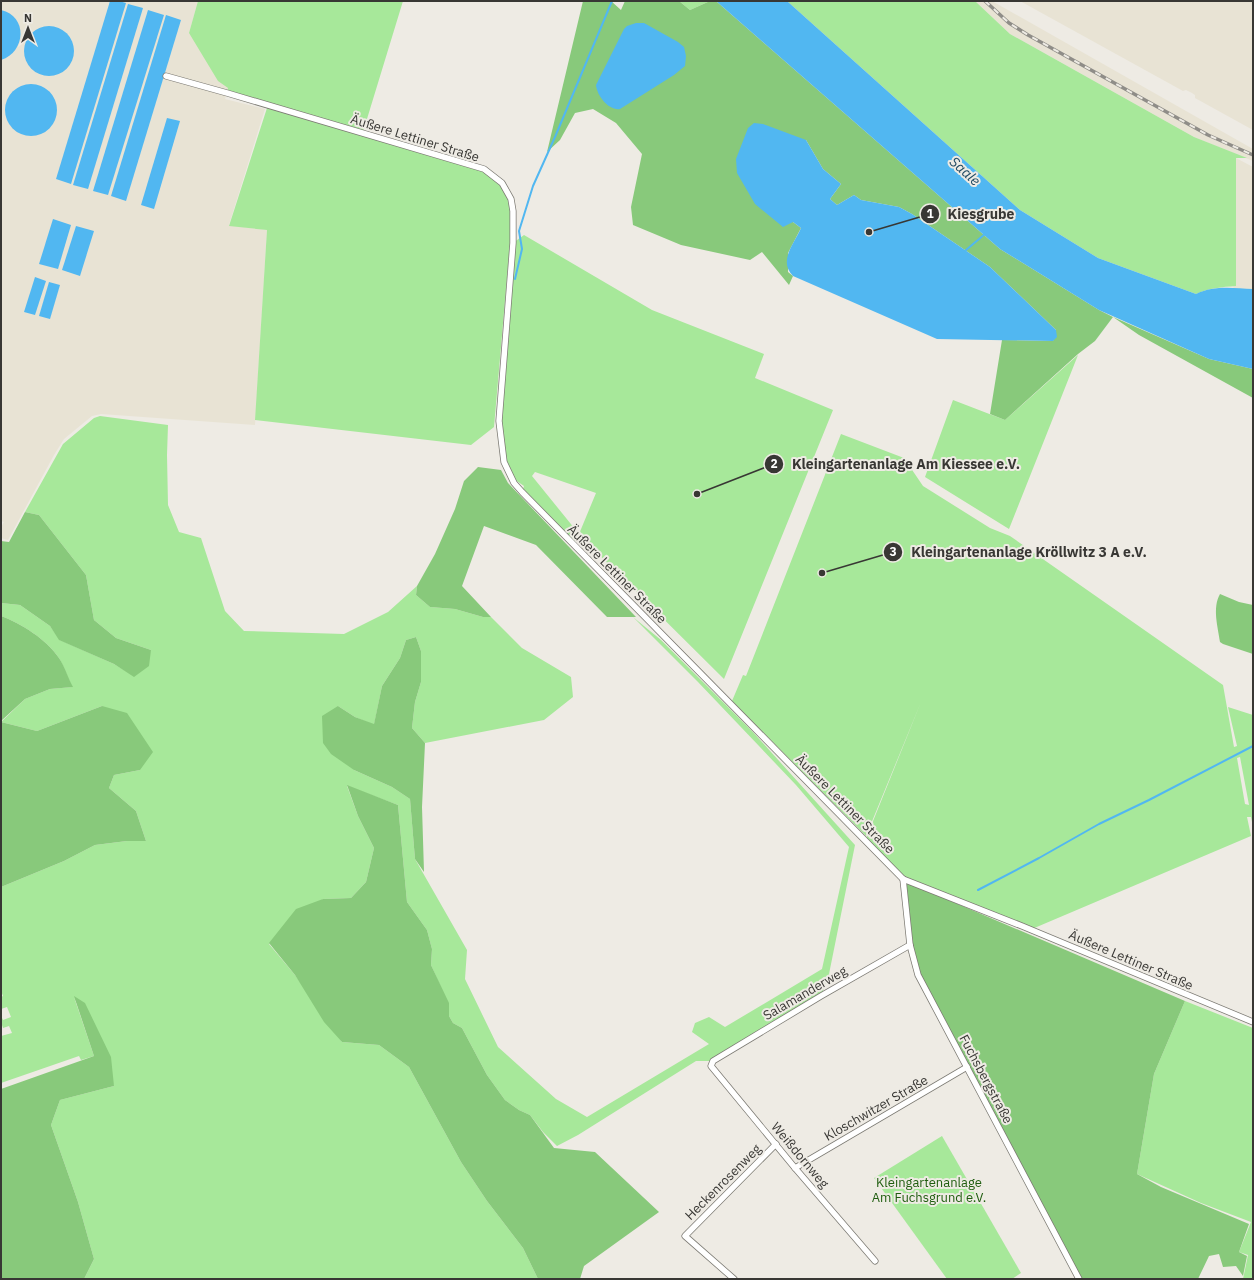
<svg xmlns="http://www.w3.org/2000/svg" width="1254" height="1280" font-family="'IBM Plex Sans',sans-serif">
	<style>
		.built { fill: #e8e3d4 }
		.green { fill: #a7e89a; fill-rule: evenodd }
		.forest { fill: #88c97b }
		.water { fill: #51b7f1 }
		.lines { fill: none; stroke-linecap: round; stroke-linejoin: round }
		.stream { stroke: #51b7f1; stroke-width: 2 }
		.street-casing { stroke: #7d7b74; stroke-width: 7 }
		.street { stroke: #fff; stroke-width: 5.5 }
		.rail-casing { stroke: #8f8d88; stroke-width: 3.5 }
		.rail { stroke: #eeebe4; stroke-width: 2; stroke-dasharray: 6; stroke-linecap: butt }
		.labels { text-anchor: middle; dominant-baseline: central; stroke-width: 4; stroke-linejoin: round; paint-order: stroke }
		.street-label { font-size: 13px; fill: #383734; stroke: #eeebe4 }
		.park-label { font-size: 13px; fill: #1f5d0f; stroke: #eeebe4 }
		.water-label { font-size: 14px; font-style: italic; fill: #224b64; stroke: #eeebe4 }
		.leader { fill: none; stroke: #383734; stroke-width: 1.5 }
		.callout-dot { fill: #383734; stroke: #eeebe4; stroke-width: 1.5 }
		.mark-label { font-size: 12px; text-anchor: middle; font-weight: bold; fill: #fff }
		.callout-label { font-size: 14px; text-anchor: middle; font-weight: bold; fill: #383734; stroke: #eeebe4; stroke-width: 4; stroke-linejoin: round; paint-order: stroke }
	</style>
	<rect width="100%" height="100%" fill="#eeebe4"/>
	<g class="built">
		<polygon points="1,1 198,1 189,33 229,88 225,99 265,109 229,225 267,230 255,425 101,414 92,416 64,439 54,455 8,540 1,538 1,527 4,522 1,521"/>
		<polygon points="975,1 992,1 1253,149 1253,161 1194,137 1010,34"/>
		<polygon points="1020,1 1253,1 1253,130 1195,98 1195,95 1192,93 1186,90 1183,91"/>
		<polygon points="1236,158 1253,167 1253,308 1233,308"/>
	</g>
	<g class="green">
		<polygon points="198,1 403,1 363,132 482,170 498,181 506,192 510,206 510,243 494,427 471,445 255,420 267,230 229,226 267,108 228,96 227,93 228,88 218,81 189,33"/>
		<polygon points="679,1 710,1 690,10"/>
		<path d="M 787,1 L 975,1 L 1010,34 L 1194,137 L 1247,158 L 1236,158 L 1236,286 C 1222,287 1209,288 1196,294 L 1098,258 L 1020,210 Z"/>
		<path d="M 524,235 L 652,310 L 764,354 L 755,378 L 833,410 L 724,679 L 579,535 L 575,542 L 523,489 L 524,486 L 511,477 L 504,462 L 499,421 L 513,243 ZM 535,472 L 596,493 L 579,534 L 532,476 Z"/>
		<polygon points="1078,355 1009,529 925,477 953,400 1005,420"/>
		<path d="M 100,416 L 168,425 L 167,455 L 168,505 L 179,532 L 201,538 L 225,611 L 244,631 L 344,634 L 388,612 L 417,586 L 416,595 L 430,607 L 455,609 L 483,617 L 491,617 L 522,648 L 571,677 L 573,697 L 544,720 L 425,743 L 412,728 L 415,702 L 421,682 L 421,651 L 416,637 L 406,640 L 400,658 L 382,686 L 374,725 L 355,717 L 338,706 L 354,770 L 392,787 L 410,799 L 415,859 L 467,950 L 465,979 L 498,1047 L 556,1099 L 587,1117 L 709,1044 L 692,1032 L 695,1023 L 709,1017 L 725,1027 L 822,969 L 849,847 L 796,785 L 698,682 L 633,617 L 661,640 L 752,731 L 855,845 L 829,974 L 821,996 L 713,1061 L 696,1061 L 578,1135 L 557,1146 L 543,1132 L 530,1115 L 519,1110 L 505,1100 L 487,1075 L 462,1028 L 453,1023 L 449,1016 L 448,1003 L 431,965 L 432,949 L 427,930 L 407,902 L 398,805 L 347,786 L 358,816 L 374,848 L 366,882 L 351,898 L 323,899 L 269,944 L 295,975 L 342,1042 L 379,1045 L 409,1067 L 461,1162 L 487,1201 L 523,1248 L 538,1279 L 84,1279 L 94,1259 L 78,1202 L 51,1125 L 60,1100 L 114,1086 L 74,997 L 94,1056 L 81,1060 L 79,1056 L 1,1083 L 1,1036 L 12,1033 L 9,1026 L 3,1028 L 1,1022 L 1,1016 L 3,1020 L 11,1017 L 7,1007 L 1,1009 L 1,997 L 3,996 L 1,991 L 1,887 L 64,861 L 95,845 L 127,841 L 146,841 L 136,811 L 109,788 L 114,775 L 140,770 L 102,706 L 37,731 L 1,722 L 25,699 L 50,689 L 72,687 C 68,678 64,667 59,658 C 46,639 22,624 1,616 L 1,603 L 20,605 L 50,626 L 60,640 L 114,664 L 134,676 L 151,650 L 116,638 L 94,620 L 86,575 L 39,515 L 25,512 L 63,444 L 94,418 Z"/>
		<path d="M 841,434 L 904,458 L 923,486 L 990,528 L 1010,536 L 1223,685 L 1234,747 L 1237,746 L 1228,707 L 1253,715 L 1253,827 L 1251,817 L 1247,817 L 1251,836 L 1032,929 L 903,879 L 865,841 L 921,702 L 866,836 L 732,701 L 743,675 L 746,676 ZM 1240,757 L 1249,805 L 1245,804 L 1237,758 Z"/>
		<polygon points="1185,1001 1253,1028 1253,1279 1243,1279 1248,1255 1239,1252 1251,1222 1201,1203 1137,1174 1154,1074"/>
		<polygon points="942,1136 1021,1273 1012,1279 947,1279 874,1178"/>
	</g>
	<g class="forest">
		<polygon points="583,1 611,1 621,10 625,1 679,1 690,10 710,1 716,1 1000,249 1099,310 1113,317 1209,359 1253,369 1253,398 1139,335 1113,317 1095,341 1078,354 1005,420 990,414 1002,340 1053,341 1056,330 990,267 912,214 899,207 861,200 854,195 837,205 830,199 841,184 823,169 806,140 793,222 801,228 788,253 788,272 793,276 789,285 762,252 750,260 681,245 633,225 631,207 642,154 616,123 593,109 575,113 560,140 547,152"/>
		<polygon points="478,467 501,470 508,483 636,617 607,617 536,545 484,526 462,586 491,617 483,617 455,609 430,607 416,595 417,586 435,554 455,509 464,481"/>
		<polygon points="25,512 39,515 86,575 94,620 116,638 151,650 149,666 134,677 114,664 59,640 50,626 20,605 1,603 1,541 9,542"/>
		<path d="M 1220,594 L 1239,602 L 1253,605 L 1253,654 L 1223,644 L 1220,642 C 1218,627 1212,608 1220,594 Z"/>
		<path d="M 1,616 C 22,624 46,639 59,658 C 65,667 68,678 73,687 L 50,689 L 25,699 L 1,721 Z"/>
		<polygon points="416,637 421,651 421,682 415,702 412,728 425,743 422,807 424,872 415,859 410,799 392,787 354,770 331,754 323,743 322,716 338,706 355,717 374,724 382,686 400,658 406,640"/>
		<polygon points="102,706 127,713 153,752 140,770 114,775 109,788 136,811 146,841 127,841 95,845 64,861 1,887 1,722 37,731"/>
		<polygon points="347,785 398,805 407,902 427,930 432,949 431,965 449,1003 449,1016 453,1023 462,1028 487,1075 505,1100 519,1110 530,1115 554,1148 595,1152 659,1212 584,1266 580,1279 538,1279 523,1248 487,1201 461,1162 409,1067 379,1045 342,1042 324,1022 295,975 269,943 296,909 323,899 351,898 366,882 374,848 358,816"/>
		<polygon points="904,881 1185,1001 1154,1074 1137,1174 1161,1187 1249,1224 1239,1252 1247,1256 1243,1276 1236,1266 1223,1267 1219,1254 1209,1256 1198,1279 1079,1279 918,975 911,953"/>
		<polygon points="74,996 85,1003 111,1057 114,1086 60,1100 51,1125 78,1202 94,1259 84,1279 1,1279 1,1089 94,1056"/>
	</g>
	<g class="water">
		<polygon points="110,1 119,1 126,3 71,184 56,179"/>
		<path d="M 716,1 L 787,1 L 1020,210 L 1098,258 L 1196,294 C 1214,285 1233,288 1253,289 L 1253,369 L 1209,359 L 1099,310 L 1000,249 Z"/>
		<polygon points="128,4 143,8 88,189 73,185"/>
		<path d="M 1,10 C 28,16 26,52 1,60 Z"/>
		<polygon points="148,10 164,15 108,195 93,191"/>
		<polygon points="166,15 181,20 126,201 111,196"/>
		<path d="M 636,23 L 644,23 L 678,42 L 684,47 L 686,56 L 685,66 L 674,75 L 620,109 C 609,111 597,96 596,85 L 624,29 L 627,26 Z"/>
		<circle cx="49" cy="51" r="25"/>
		<circle cx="31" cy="110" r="26"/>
		<polygon points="167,118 180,121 154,209 141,205"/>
		<path d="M 754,123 L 763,124 L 806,140 L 823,169 L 841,184 L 830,199 L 837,205 L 854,195 L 861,200 L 899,207 L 912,214 L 990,267 L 1056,330 L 1057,337 L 1053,341 L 937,339 L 793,276 C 778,261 794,244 801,228 L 793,222 L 783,227 L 755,204 L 737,173 L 736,159 L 748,128 Z"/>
		<polygon points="53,219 71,225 58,269 39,264"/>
		<polygon points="76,226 94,231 80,276 62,270"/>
		<polygon points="35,277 46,281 35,315 24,312"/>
		<polygon points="49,282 60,285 50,319 39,316"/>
	</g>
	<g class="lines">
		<g class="stream">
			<polyline points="966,250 985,234"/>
			<polyline points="515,279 522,249 519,231 533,186 555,137 612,1"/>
			<polyline points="978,890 1039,858 1099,824 1149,800 1253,746"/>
		</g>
		<defs>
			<g id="street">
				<polyline points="166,76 227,93 484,169 502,183 511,199 513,211 513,243 499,421 504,462 514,483 522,492 903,879 1022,926 1253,1022"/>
				<polyline points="903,879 910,945 918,975 1079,1279"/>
				<polyline points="795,1168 967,1067"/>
				<polyline points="875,1261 795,1168 711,1066 713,1061 821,996 910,945"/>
				<polyline points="734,1279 685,1236 776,1144"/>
			</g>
		</defs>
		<use href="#street" class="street-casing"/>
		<use href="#street" class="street"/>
		<defs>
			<polyline id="rail" points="985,1 1009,23 1028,35 1208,135 1253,155"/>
		</defs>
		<use href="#rail" class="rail-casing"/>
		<use href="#rail" class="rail"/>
	</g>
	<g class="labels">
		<g class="street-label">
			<text transform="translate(415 138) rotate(17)">Äußere Lettiner Straße</text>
			<text transform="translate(617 574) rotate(45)">Äußere Lettiner Straße</text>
			<text transform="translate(845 804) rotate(45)">Äußere Lettiner Straße</text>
			<text transform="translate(1131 960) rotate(23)">Äußere Lettiner Straße</text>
			<text transform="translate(805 993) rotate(-30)">Salamanderweg</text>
			<text transform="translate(986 1079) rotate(62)">Fuchsbergstraße</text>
			<text transform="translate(876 1108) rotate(-30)">Kloschwitzer Straße</text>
			<text transform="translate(800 1155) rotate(50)">Weißdornweg</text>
			<text transform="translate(723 1182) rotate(-45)">Heckenrosenweg</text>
		</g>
		<g class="park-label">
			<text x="929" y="1182">Kleingartenanlage<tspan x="929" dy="15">Am Fuchsgrund e.V.</tspan></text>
		</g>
		<g class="water-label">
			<text transform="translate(965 171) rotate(42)">Saale</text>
		</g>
	</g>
	<path class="leader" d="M869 232L930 214M697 494L774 464M822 573L893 552"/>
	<g class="callout-dot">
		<circle cx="869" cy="232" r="4"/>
		<circle cx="697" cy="494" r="4"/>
		<circle cx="822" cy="573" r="4"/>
		<circle cx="930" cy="214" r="10"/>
		<circle cx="774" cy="464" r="10"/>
		<circle cx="893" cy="552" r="10"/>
	</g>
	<g class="mark-label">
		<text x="930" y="218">1</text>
		<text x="774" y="468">2</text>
		<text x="893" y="556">3</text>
	</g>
	<g class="callout-label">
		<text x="981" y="219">Kiesgrube</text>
		<text x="906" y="469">Kleingartenanlage Am Kiessee e.V.</text>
		<text x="1029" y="557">Kleingartenanlage Kröllwitz 3 A e.V.</text>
	</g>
	<rect width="1254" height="1280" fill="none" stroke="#383734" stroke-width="4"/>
	<g transform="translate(28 28)" stroke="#eeebe4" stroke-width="3" paint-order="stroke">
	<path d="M0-3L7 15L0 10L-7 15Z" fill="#383734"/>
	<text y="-6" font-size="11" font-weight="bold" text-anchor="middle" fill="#383734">N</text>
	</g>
</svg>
